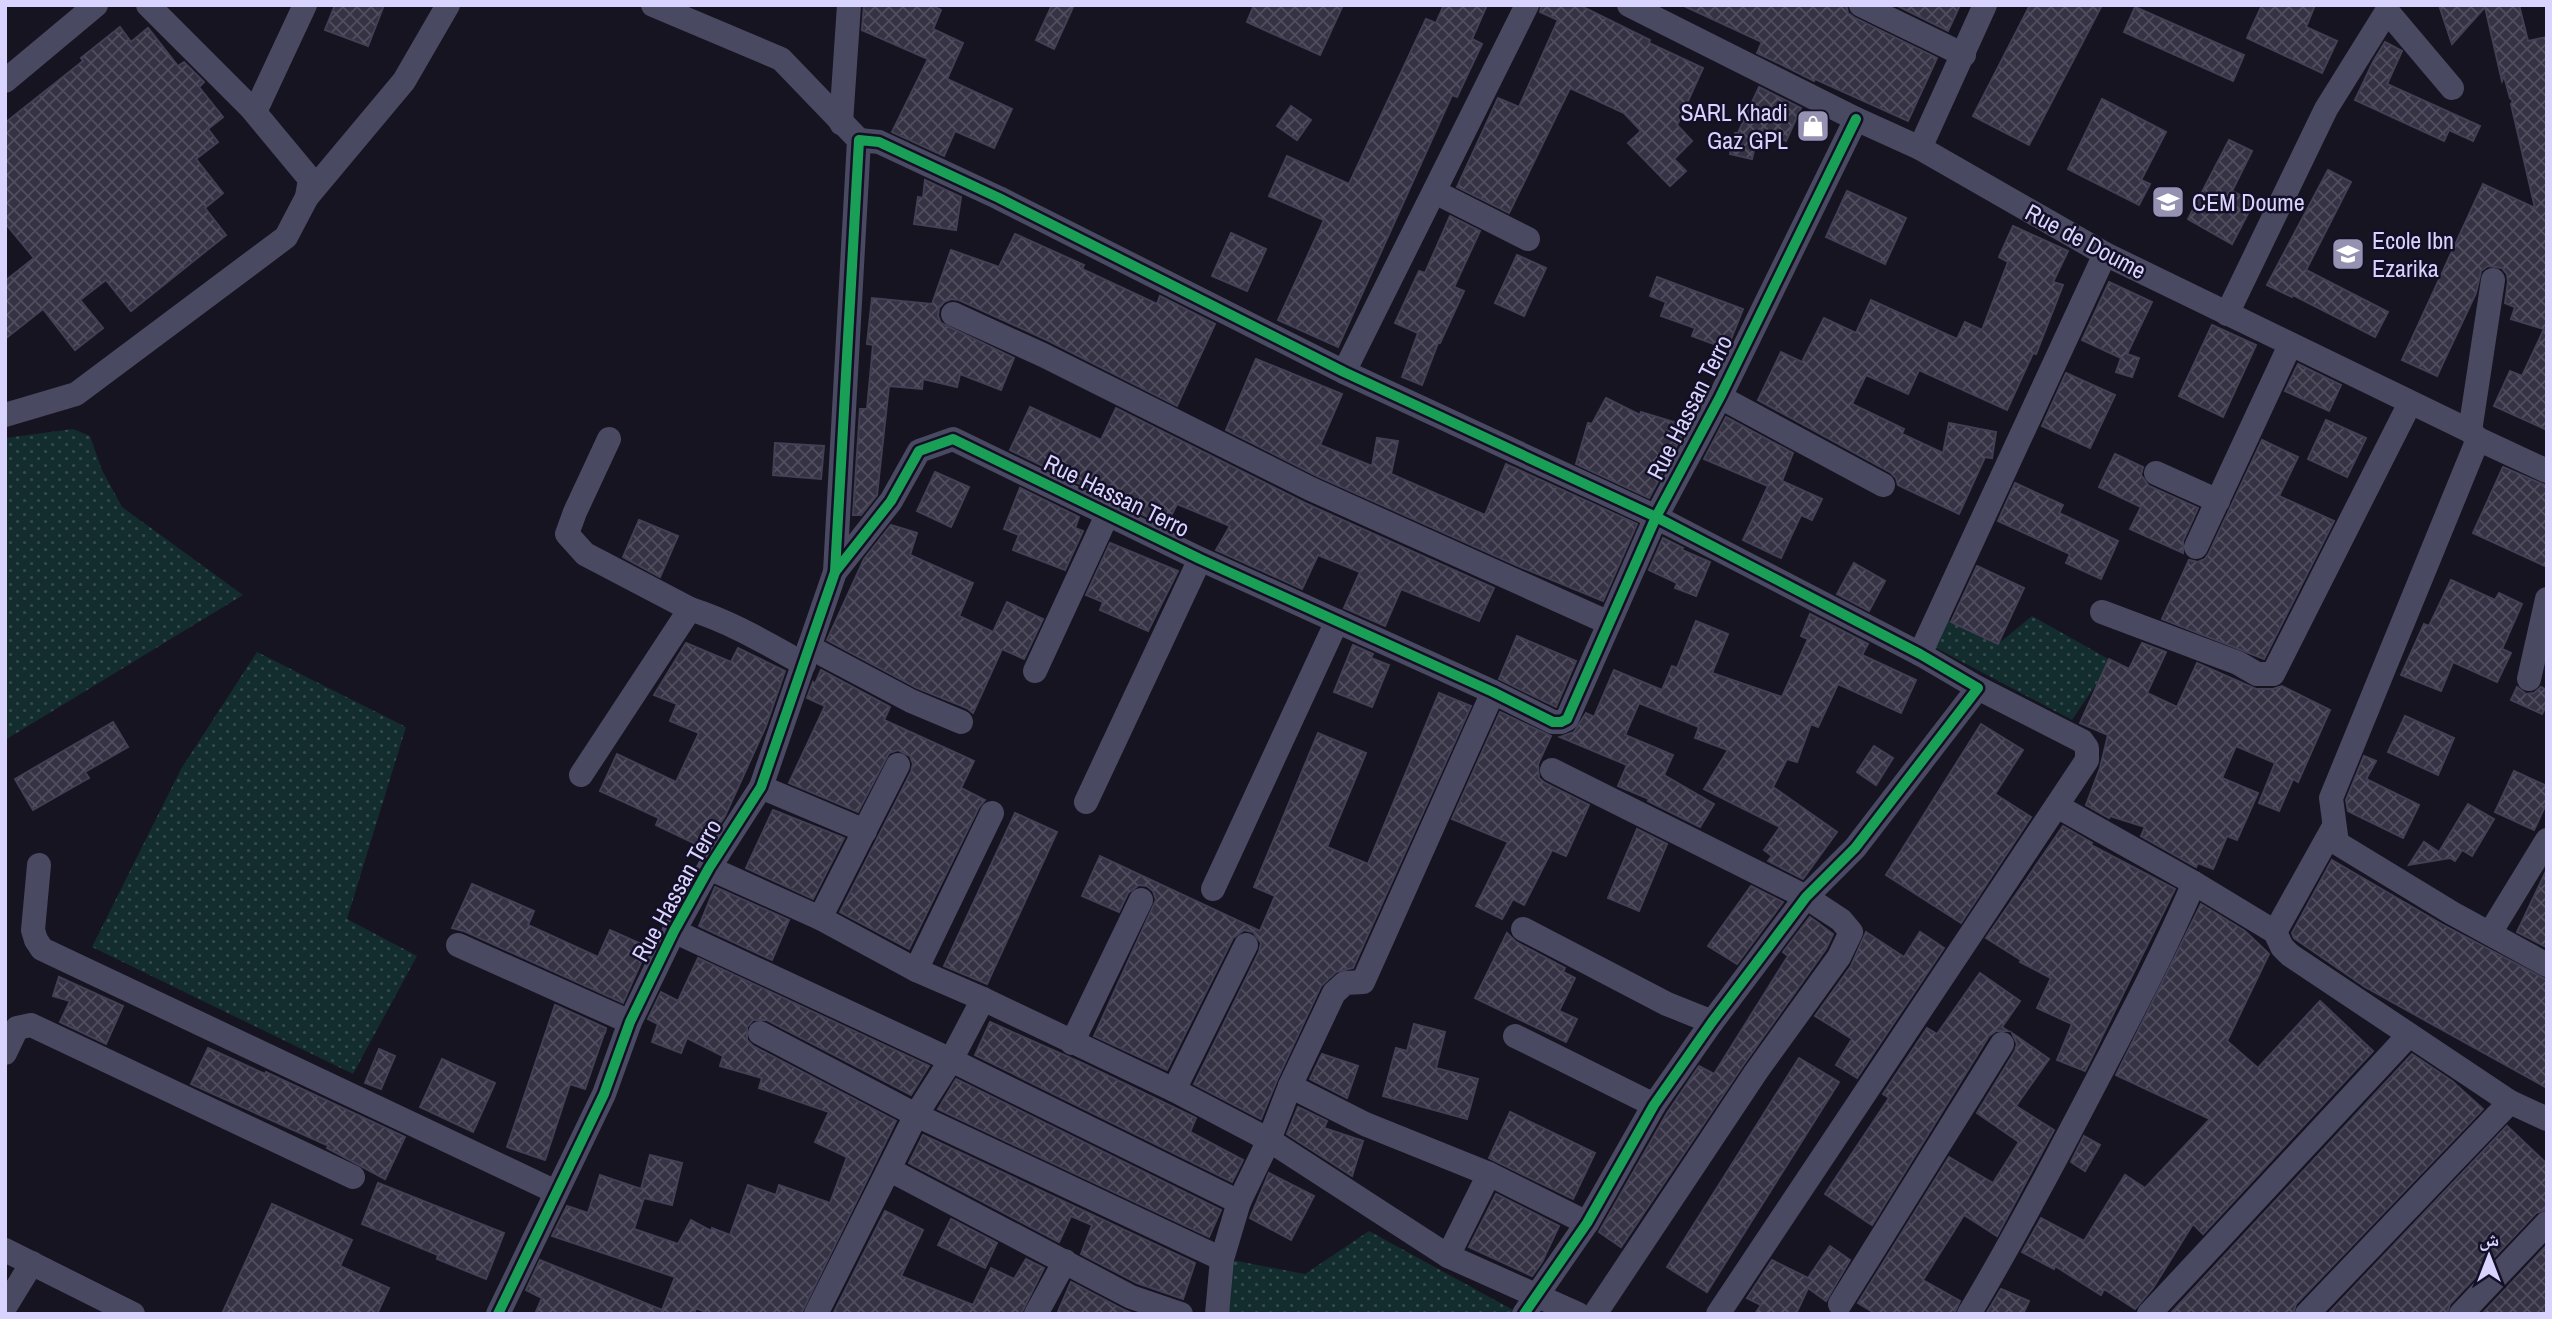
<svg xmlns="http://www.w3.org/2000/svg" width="2552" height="1319" font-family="'Archivo Narrow','Noto Naskh Arabic',sans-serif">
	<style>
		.grass { fill: url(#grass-dots) }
		.building { fill: url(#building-cross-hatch); stroke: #433f54; stroke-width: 2 }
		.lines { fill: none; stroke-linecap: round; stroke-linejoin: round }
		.minor { stroke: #4a4962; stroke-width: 24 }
		.cycleway-casing { stroke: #130f26; stroke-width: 15 }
		.cycleway { stroke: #1a9f57; stroke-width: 10 }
		.labels { text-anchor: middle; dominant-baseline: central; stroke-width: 5; stroke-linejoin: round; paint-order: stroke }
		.poi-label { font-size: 24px; fill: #d9d4ff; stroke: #130f26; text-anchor: start }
		.street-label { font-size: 24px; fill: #d9d4ff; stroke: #130f26 }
	</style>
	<defs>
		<pattern id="grass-dots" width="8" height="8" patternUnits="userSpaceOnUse" patternTransform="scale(1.75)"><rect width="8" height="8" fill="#132c2d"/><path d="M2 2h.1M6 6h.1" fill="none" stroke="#354a4c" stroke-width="1.8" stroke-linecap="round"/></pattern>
		<pattern id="building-cross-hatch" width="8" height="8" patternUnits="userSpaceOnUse" patternTransform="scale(1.75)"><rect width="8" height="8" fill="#343243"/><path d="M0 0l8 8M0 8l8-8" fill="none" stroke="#514f5f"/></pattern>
	</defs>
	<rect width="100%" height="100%" fill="#161421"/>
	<g class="grass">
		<polygon points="73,429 90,436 102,470 122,507 243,595 5,740 5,438"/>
		<polygon points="2032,616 2112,661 2072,720 1936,648 1946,619 1998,644"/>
		<polygon points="257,652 406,727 347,919 417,956 353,1074 92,947 181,769"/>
		<polygon points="1369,1231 1515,1311 1513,1314 1209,1314 1227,1259 1305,1274"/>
	</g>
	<g class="building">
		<polygon points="335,5 384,5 368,46 325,30"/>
		<polygon points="864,5 931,5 941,10 933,29 963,43 947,79 1012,109 994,148 955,131 944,156 892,132 928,59 862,30"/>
		<polygon points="1052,5 1074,5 1054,49 1036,40"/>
		<polygon points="1254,5 1343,5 1320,55 1247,22"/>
		<polygon points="1444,5 1487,5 1472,39 1482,44 1457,97 1452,95 1338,347 1278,320 1324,220 1269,196 1287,156 1349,184 1426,19 1436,23"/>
		<polygon points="1542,5 1579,5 1650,40 1649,43 1703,68 1677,125 1692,141 1674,159 1686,171 1670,186 1628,143 1641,131 1624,113 1570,88 1509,213 1457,187 1498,98 1519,107 1558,20 1540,12"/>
		<polygon points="1682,5 1846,5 1848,13 1855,18 1937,58 1908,121 1815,79 1814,81 1772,60 1757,53 1762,42"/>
		<polygon points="1896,5 1960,5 1948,31"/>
		<polygon points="2030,5 2102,5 2029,145 1973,116"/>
		<polygon points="2262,5 2315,5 2306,27 2337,41 2322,73 2247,38"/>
		<polygon points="2439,5 2519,5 2528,41 2547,37 2547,430 2494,406 2510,371 2522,376 2544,329 2511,319 2515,307 2505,303 2508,282 2507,274 2502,268 2488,266 2481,271 2476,293 2437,376 2402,360 2483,184 2535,208 2511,104 2513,101 2510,98 2504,76 2502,81 2485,7 2452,44"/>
		<polygon points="2135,7 2244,55 2233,81 2124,32"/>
		<polygon points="120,27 131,42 148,28 178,66 184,62 204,82 199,87 223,117 208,129 218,142 196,159 223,193 205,208 226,235 131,311 106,280 80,300 103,328 75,350 43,309 5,339 5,281 34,258 5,223 5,123 83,61 81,58"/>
		<polygon points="2385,42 2402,51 2387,84 2480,126 2473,141 2449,130 2444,141 2355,100 2373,62"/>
		<polygon points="1759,87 1801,108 1786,141 1759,129 1752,159 1730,154 1735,133 1738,133"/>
		<polygon points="2102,99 2166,132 2141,180 2150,184 2139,205 2068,169"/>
		<polygon points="1291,106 1311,120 1297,140 1277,126"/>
		<polygon points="2229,140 2252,151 2232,191 2254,202 2232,244 2188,219"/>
		<polygon points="2328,170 2351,182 2306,270 2388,312 2375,337 2293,295 2292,297 2267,285"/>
		<polygon points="925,180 961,197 956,230 914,224 918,197 923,198"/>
		<polygon points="1847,191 1906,218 1885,264 1826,237"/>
		<polygon points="1450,216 1480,231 1454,287 1464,291 1440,343 1438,343 1422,385 1402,377 1418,333 1395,323 1419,271 1425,273"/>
		<polygon points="2013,226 2068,251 2053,282 2063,285 2036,354 2033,353 2007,410 1919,370 1908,394 1866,375 1852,404 1904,429 1902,434 1943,453 1949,423 1996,432 1992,458 1985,457 1959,514 1898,485 1896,478 1890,472 1758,400 1781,352 1802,362 1824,318 1856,333 1871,300 1957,339 1965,322 1982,330 2008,262 1999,257"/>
		<polygon points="1231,233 1266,249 1247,291 1212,276"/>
		<polygon points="1015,234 1084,265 1082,269 1157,304 1160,296 1215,324 1177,406 1049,341 959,300 951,299 944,302 939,308 938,316 941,323 1014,358 1001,390 960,374 957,387 923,379 922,389 889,386 877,495 861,515 853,515 860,409 867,409 873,345 867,344 872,298 932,304 951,250 999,267"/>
		<polygon points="1517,255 1546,268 1524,316 1495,303"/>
		<polygon points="1657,277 1743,309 1727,349 1692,336 1695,328 1661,316 1666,302 1650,296"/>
		<polygon points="2109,282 2152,302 2127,354 2139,358 2132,377 2116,372 2121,358 2082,340"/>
		<polygon points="2212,325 2256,345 2223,417 2179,396"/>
		<polygon points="1256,359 1342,394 1320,445 1372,466 1377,438 1398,441 1391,474 1485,515 1506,464 1637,524 1603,601 1518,566 1317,476 1226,430"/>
		<polygon points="2298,364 2341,385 2329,411 2285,391"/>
		<polygon points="2066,373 2115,395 2090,448 2042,426"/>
		<polygon points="1606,398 1640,415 1641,412 1687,426 1676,447 1673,446 1668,463 1649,498 1576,464 1588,423 1592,424"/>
		<polygon points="1030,407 1101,440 1116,408 1305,503 1494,588 1479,621 1401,589 1385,626 1344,608 1360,572 1318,555 1302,589 1216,550 1230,526 1177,504 1166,526 1010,450"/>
		<polygon points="1726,417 1793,453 1782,481 1822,499 1812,520 1801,515 1781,558 1743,540 1768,486 1704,459"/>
		<polygon points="2326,420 2366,438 2347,477 2308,459"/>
		<polygon points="2262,440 2298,457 2279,496 2334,521 2264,659 2162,619 2189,560 2198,562 2205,559 2209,553"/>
		<polygon points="775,443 824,446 821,479 773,475"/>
		<polygon points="2115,454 2143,467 2141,475 2149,486 2198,508 2183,541 2183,553 2130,529 2141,507 2099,487"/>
		<polygon points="2503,467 2547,486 2547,567 2473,533"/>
		<polygon points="935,472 969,487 951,527 917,511"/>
		<polygon points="2015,483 2063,505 2059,513 2118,541 2101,579 2066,563 2070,554 1998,521"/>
		<polygon points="1020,488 1079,517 1075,528 1083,531 1065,570 1013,550 1019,535 1004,529"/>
		<polygon points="639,520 678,536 660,577 623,557"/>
		<polygon points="891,525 917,533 910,555 973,583 959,616 993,632 1007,602 1043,619 1024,659 1002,649 973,713 967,708 917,688 827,640 864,559"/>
		<polygon points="1663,538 1683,548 1682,550 1710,562 1696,596 1675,588 1677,583 1649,570"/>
		<polygon points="1110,543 1178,571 1148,631 1100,610 1103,602 1086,595"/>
		<polygon points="1854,563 1885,581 1869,611 1837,594"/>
		<polygon points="1977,566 2024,588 1998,644 1951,622"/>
		<polygon points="2451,580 2495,600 2499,593 2522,604 2502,649 2511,653 2497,682 2453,662 2441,691 2401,675 2424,624 2429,626"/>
		<polygon points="1810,614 1868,644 1862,655 1916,680 1901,713 1838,684 1818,727 1811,724 1797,762 1787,759 1773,787 1837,832 1803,879 1768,861 1772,856 1764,850 1780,827 1704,789 1728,750 1695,738 1699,727 1639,703 1625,735 1673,755 1664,775 1714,804 1700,827 1648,801 1649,799 1618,786 1627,765 1560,737 1574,732 1586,713 1594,717 1614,670 1662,690 1672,666 1677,668 1696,621 1728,634 1712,673 1782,697 1808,639 1801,636"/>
		<polygon points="1517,636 1576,661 1556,707 1499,679"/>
		<polygon points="686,643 731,662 738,648 785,671 766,726 725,816 704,848 656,825 659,818 600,791 617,754 676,782 699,733 670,721 677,704 654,695"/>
		<polygon points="2142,643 2166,652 2147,693 2177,707 2197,663 2256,689 2273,689 2282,686 2330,710 2298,782 2293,779 2279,811 2259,803 2275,763 2236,746 2222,778 2258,793 2237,840 2227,836 2213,869 2198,863 2196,867 2141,836 2145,827 2110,816 2109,818 2086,805 2100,768 2108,735 2080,723 2109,659 2129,669"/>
		<polygon points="1353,645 1373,654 1371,658 1389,665 1372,707 1334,692"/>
		<polygon points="821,670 890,707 884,720 974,761 961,788 985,800 979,807 909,949 840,912 911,772 913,764 910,756 898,750 889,753 858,812 789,783 825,706 807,698 813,682 815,684"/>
		<polygon points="2517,687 2526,694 2534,693 2541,687 2547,690 2547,704 2542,714 2511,700"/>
		<polygon points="1439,693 1471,706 1353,968 1336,972 1321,986 1277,1080 1261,1119 1194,1084 1259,952 1261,943 1253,932 1244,930 1233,938 1167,1070 1094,1036 1156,900 1153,891 1147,886 1139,885 1128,893 1119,912 1082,896 1100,856 1260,931 1275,896 1254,887 1318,733 1366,753 1327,847 1368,864"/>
		<polygon points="1500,712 1551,736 1538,764 1539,778 1545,783 1589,805 1566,856 1552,850 1524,905 1513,899 1502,919 1476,906 1508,842 1452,819"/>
		<polygon points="2405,716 2454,738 2438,775 2388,752"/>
		<polygon points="113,722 128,747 85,772 89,778 33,810 15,779"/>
		<polygon points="1981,724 2023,750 1995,794 2031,817 1961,923 1886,875"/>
		<polygon points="1874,746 1893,758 1876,785 1857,772"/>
		<polygon points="2364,756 2376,761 2366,779 2419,805 2403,838 2348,811 2346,800"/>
		<polygon points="2514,771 2547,786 2547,802 2534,830 2495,812"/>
		<polygon points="2468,804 2494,819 2472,856 2462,850 2455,861 2450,858 2409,865 2424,842 2439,852"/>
		<polygon points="773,810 844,838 813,899 746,868"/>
		<polygon points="1015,813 1057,832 987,984 944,966"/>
		<polygon points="2063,826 2092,843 2091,845 2175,889 2085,1071 2057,1060 2072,1024 2037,1008 2051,978 2020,962 2021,960 1986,938"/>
		<polygon points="1637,829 1667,844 1639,911 1608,898"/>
		<polygon points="2332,860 2445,926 2547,980 2547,1088 2365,987 2294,938 2292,933"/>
		<polygon points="2547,869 2547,945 2546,947 2517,932"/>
		<polygon points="472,884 534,911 528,925 598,957 610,930 648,947 623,1003 464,931 452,928"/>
		<polygon points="1751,886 1783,902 1737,964 1708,946"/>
		<polygon points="715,887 789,920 772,960 699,926"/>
		<polygon points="2201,904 2245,931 2269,954 2227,1041 2258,1068 2320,1001 2373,1051 2203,1234 2193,1224 2153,1288 2135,1309 2104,1289 2101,1295 2055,1266 2054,1269 2022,1252 2041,1218 2084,1241 2125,1175 2145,1188 2210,1119 2116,1075"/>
		<polygon points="1810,917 1833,934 1826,949 1744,1064 1621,1247 1599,1232 1667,1113 1699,1066 1714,1074 1788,956 1783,952"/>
		<polygon points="1866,932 1904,957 1920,932 1944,948 1857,1078 1836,1065 1852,1039 1815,1016 1851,966"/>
		<polygon points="1507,933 1516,942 1565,968 1563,972 1575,978 1559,1011 1577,1019 1566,1042 1475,998"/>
		<polygon points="698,958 929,1066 911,1095 767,1020 753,1020 747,1027 747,1040 753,1046 896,1121 801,1314 710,1314 696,1308 694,1314 535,1314 542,1298 526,1290 540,1260 662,1310 675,1277 552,1236 567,1206 588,1213 600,1175 641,1189 650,1155 682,1163 672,1205 644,1198 634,1229 678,1244 691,1220 711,1231 712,1228 730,1235 748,1185 776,1195 779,1185 830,1203 847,1157 815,1142 829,1112 759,1088 762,1078 720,1066 723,1056 687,1038 681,1053 652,1042 658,1024 648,1019 661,992 678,1001"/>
		<polygon points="1980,973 2020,1001 2002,1027 2008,1031 1996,1031 1989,1036 1872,1225 1825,1194 1889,1098 1883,1094 1927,1028 1937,1034"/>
		<polygon points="59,977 123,1006 106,1044 60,1022 70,1001 53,996"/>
		<polygon points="555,1005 606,1028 605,1033 601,1033 604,1034 585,1089 570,1084 545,1160 507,1147"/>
		<polygon points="990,1022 1082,1063 1196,1118 1190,1132 1243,1160 1232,1182 975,1055"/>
		<polygon points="1414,1024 1445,1032 1436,1068 1478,1079 1467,1119 1383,1096 1396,1048 1407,1051"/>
		<polygon points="2012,1033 2049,1059 2016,1106 2054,1130 1997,1236 1964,1215 1923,1280 1960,1301 1954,1314 1876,1314 1858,1303 1949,1157 1993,1183 2019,1142 1977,1113 2015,1051 2017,1044"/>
		<polygon points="208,1048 265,1074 266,1072 405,1137 385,1179 327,1148 329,1146 191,1084"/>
		<polygon points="379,1049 395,1056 381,1089 365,1083"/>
		<polygon points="1322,1054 1358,1066 1347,1098 1310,1079"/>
		<polygon points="2412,1054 2452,1081 2483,1109 2296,1304 2293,1314 2170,1314"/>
		<polygon points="1799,1058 1839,1082 1707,1292 1667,1267"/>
		<polygon points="442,1059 495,1083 473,1132 420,1107"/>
		<polygon points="956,1079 1221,1210 1209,1237 938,1109"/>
		<polygon points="1298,1107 1327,1121 1324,1128 1363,1141 1352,1176 1287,1134"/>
		<polygon points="1510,1112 1595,1153 1573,1199 1489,1158"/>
		<polygon points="2507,1126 2547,1164 2547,1209 2536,1213 2450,1304 2447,1314 2328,1314"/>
		<polygon points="923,1135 1195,1263 1183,1299 1137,1283 1081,1254 1092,1225 1071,1216 1059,1242 909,1163"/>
		<polygon points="2084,1136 2100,1145 2085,1171 2071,1162"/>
		<polygon points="1269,1173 1314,1196 1291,1240 1250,1218"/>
		<polygon points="378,1183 504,1233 486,1279 437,1259 438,1255 362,1224"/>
		<polygon points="1496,1194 1559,1226 1542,1262 1532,1276 1469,1247"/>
		<polygon points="272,1204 352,1240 340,1266 389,1288 377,1314 222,1314"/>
		<polygon points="885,1211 923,1230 901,1276 973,1305 991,1268 1014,1279 1026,1259 1044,1268 1021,1314 833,1314"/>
		<polygon points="951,1219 997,1243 985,1268 938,1245"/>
		<polygon points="2547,1245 2547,1314 2482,1314"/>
		<polygon points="1830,1246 1850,1260 1826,1301 1808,1288 1796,1314 1755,1314 1761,1305 1747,1298 1772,1260 1808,1278"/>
		<polygon points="1071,1282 1124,1310 1134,1314 1057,1314"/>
		<polygon points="2001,1289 2029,1301 2023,1314 1986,1314"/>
	</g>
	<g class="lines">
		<g class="minor">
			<polyline points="653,5 781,59 859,140"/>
			<polyline points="1629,5 1856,119 1920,148 2105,254 2470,431 2478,439 2547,471"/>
			<polyline points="1861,5 1964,55"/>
			<polyline points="5,81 96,5"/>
			<polyline points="255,112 305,5"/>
			<polyline points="841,123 849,5"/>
			<polyline points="1920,148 1985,5"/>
			<polyline points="1435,192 1528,239"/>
			<polyline points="307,197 404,81 448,5"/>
			<polyline points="953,314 1043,355 1311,489 1609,623"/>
			<polyline points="2227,314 2326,109 2387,11 2452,88"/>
			<polyline points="1344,372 1527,5"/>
			<polyline points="1720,397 1883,485"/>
			<polyline points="5,415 76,394 286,237 307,197 310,179 251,108 148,5"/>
			<polyline points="2470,431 2493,280"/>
			<polyline points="609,439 575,512 567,534 585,554 690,609"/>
			<polyline points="2478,439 2331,798 2337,843 2452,913 2547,965"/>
			<polyline points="2156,473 2218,501"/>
			<polyline points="2196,547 2290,345"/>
			<polyline points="835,572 859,140 879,142 999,198 1344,372 1656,517 1920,654 1978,688 1855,848 1806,897 1712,1022 1654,1105 1587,1223 1524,1314"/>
			<polyline points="2102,612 2238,663 2257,674 2273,674 2410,403"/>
			<polyline points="809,647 911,701 961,722"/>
			<polyline points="1920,654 2105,254"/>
			<polyline points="1035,671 1108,513"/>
			<polyline points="2529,679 2547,599"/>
			<polyline points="1552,770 1806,897 1841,920 1851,932 1839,957 1756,1072 1595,1314"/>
			<path d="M 581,775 L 690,609 C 731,622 766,643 804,664"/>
			<polyline points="761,787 865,831"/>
			<polyline points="1086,802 1200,559"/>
			<polyline points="2057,806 2194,883 2275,932"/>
			<polyline points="2333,828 2275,932 2282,947 2290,955 2510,1102 2547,1119"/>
			<polyline points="39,865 33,930 36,940 42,949 556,1192"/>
			<polyline points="709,868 820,918 916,970 983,999 1174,1090 1269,1140 1290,1086 1334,993 1345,983 1363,982 1493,692"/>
			<polyline points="1213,889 1337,621"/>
			<polyline points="820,918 898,765"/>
			<polyline points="1523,929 1667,1004 1712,1022"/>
			<polyline points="674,931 951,1060 1239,1202 1269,1140 1448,1256 1489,1174"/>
			<polyline points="2490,933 2547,840"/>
			<polyline points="458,945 630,1022"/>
			<polyline points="916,970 992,813"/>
			<polyline points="760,1033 916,1115 1222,1259"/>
			<polyline points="1515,1036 1654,1105"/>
			<polyline points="1072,1043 1141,900"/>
			<polyline points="5,1053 17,1028 31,1025 353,1177"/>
			<polyline points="1290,1086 1365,1124 1489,1174 1587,1223"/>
			<polyline points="1174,1090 1246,945"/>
			<polyline points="890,1170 1131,1297 1181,1314"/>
			<polyline points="5,1250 133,1314"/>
			<polyline points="1448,1256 1578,1314"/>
			<polyline points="1840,1304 2002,1044"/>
			<polyline points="5,1307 32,1263"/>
			<polyline points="498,1314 604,1094 630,1022 674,931 709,868 761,787 835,572 891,501 919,451 953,439 1200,559 1493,692 1553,722 1561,722 1567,719 1656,517 1720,397 1856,119"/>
			<polyline points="816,1314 916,1115 951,1060 983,999"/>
			<polyline points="1036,1314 1065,1261"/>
			<polyline points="1217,1314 1222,1259 1239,1202"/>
			<polyline points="1718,1314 2087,760 2087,748 2082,741 1978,688"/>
			<path d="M 1969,1314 C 2015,1237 2056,1159 2097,1080 C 2131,1015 2165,950 2194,883"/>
			<polyline points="2149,1314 2409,1035"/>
			<polyline points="2307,1314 2510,1102"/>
			<polyline points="2461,1314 2547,1223"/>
		</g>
		<defs>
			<g id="cycleway">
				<polyline points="835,572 859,140 879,142 999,198 1344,372 1656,517 1920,654 1978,688 1855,848 1806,897 1712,1022 1654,1105 1587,1223 1524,1314"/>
				<polyline points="498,1314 604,1094 630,1022 674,931 709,868 761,787 835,572 891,501 919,451 953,439 1200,559 1493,692 1553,722 1561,722 1567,719 1656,517 1720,397 1856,119"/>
			</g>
		</defs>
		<use href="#cycleway" class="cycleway-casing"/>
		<use href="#cycleway" class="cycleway"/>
	</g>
	<defs>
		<symbol id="shop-square" viewBox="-11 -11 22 22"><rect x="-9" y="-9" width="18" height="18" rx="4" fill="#9591b1" stroke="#130f26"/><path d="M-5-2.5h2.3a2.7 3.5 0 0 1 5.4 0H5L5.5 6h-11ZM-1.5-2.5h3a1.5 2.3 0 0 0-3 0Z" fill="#fff"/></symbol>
		<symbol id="school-square" viewBox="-11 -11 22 22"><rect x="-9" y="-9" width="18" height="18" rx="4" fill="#9591b1" stroke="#130f26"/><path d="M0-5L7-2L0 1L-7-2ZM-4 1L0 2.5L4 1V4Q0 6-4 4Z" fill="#fff"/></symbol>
	</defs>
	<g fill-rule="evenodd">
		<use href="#shop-square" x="1794" y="107" width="38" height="38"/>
		<use href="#school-square" x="2149" y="183" width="38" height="38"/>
		<use href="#school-square" x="2329" y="235" width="38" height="38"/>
	</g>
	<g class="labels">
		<g class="poi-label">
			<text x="1788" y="112" text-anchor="end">SARL Khadi<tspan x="1788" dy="28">Gaz GPL</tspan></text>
			<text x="2192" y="202">CEM Doume</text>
			<text x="2372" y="240">Ecole Ibn<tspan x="2372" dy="28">Ezarika</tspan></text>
		</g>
		<g class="street-label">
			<text transform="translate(2086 241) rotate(28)">Rue de Doume</text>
			<text transform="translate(1689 407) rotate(-63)">Rue Hassan Terro</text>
			<text transform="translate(1117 495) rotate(26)">Rue Hassan Terro</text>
			<text transform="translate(676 890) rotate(-61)">Rue Hassan Terro</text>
		</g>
	</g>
	<rect width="2552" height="1319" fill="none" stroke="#d9d4ff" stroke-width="14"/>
	<g transform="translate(2489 1256)" stroke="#130f26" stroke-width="5" paint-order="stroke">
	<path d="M0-5L12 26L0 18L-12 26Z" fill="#d9d4ff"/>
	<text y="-10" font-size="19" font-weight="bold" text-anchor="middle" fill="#d9d4ff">ش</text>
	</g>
</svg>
